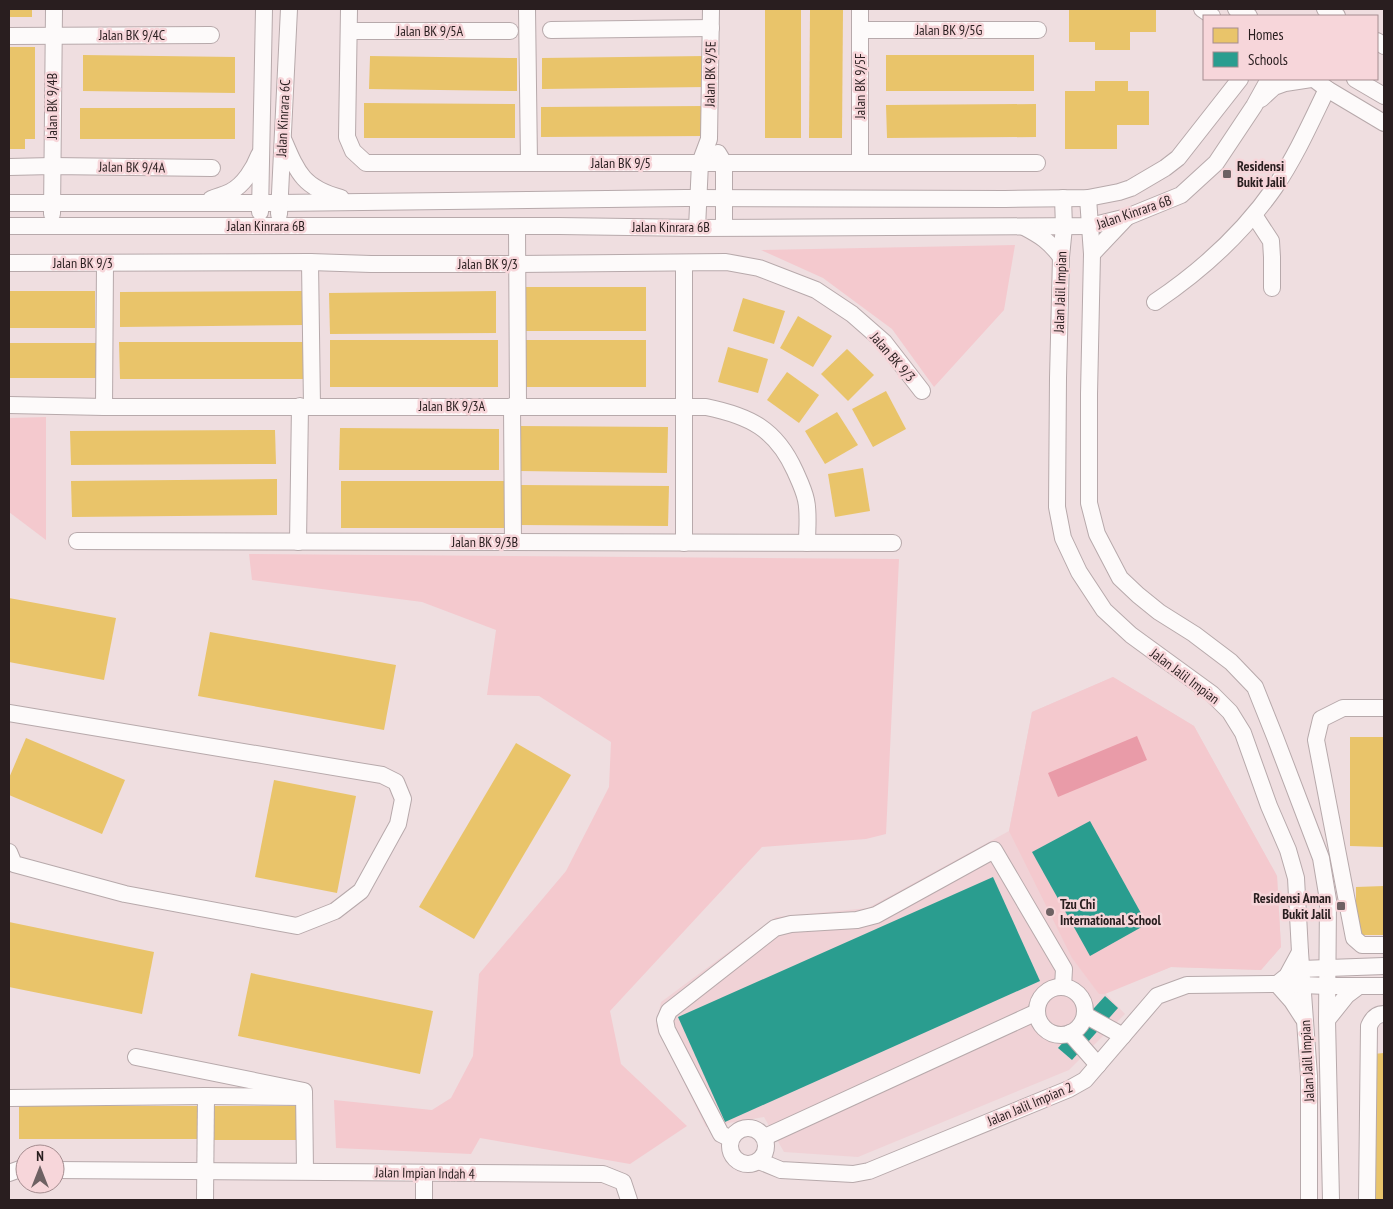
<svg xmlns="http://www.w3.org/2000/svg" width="1393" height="1209" font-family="'PT Sans Narrow',sans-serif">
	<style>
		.built { fill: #f0d2d6 }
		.green { fill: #f4c9ce }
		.water { fill: #e99ba8 }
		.homes { fill: #e9c46a }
		.schools { fill: #2a9d8f }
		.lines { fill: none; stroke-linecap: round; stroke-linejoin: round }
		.minor-casing { stroke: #b7a9ab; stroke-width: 18 }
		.minor { stroke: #fdfafa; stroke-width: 16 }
		.poi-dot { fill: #6e6163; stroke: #f7d6da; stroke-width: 2 }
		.labels { text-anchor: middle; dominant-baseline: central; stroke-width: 5; stroke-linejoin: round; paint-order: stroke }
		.street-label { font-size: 14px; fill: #291e1f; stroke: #f7d6da }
		.poi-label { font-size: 14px; font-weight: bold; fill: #291e1f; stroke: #f7d6da; text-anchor: start }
	</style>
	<rect width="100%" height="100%" fill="#efdee0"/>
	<polygon class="built" points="1113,677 1194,726 1277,876 1281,947 1261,970 1171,967 1105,993 1125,1014 1069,1070 858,1157 784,1152 764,1117 706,1127 656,1026 661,1002 776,917 868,908 1009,831 1032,712"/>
	<g class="green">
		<polygon points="1015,245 1004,310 934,387 892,329 823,278 761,250"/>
		<polygon points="46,417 46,540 9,512 9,418"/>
		<polygon points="249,554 899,559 886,834 866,839 762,847 610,1011 621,1064 687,1126 630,1164 480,1138 471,1154 336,1148 334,1100 432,1110 451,1098 473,1056 479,974 566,871 609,787 611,742 539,696 487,695 496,630 422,602 252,580"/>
		<polygon points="1113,677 1194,726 1277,876 1281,947 1261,970 1171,967 1105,994 1099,994 1072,958 1009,831 1032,712"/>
	</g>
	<polygon class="water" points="1137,736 1147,760 1058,797 1048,773"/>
	<g class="homes">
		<rect x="9" y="9" width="23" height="8"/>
		<rect x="765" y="9" width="36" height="129"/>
		<polygon points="810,9 843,9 842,138 809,138"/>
		<polygon points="1069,9 1156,9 1156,32 1130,32 1130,50 1095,50 1095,42 1069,42"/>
		<polygon points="9,47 35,47 35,139 25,139 25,149 9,149"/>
		<polygon points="83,55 235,57 235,93 83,91"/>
		<rect x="886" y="55" width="148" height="36"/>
		<polygon points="370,56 517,58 517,91 369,89"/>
		<polygon points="705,56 706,87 542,89 542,58"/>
		<polygon points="1095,81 1128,81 1128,91 1149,91 1149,125 1117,125 1117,149 1065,149 1065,91 1095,91"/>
		<polygon points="364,103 515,104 515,138 364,138"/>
		<polygon points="1036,104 1036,137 887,138 886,105"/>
		<polygon points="703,106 703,136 541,137 541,107"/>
		<rect x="80" y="108" width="155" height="31"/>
		<rect x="523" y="287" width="123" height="44"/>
		<rect x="9" y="291" width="86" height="37"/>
		<polygon points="304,291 304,325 120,327 120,292"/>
		<polygon points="496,291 496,333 330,334 329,293"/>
		<polygon points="743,298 785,311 774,344 733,331"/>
		<polygon points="798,316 832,336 813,367 780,348"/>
		<rect x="330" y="340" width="168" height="47"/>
		<rect x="523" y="340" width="123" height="47"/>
		<polygon points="119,342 304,342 304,379 120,379"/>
		<rect x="9" y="343" width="89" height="35"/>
		<polygon points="728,347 768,359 758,393 718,382"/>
		<polygon points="847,349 874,375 848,401 821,374"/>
		<polygon points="787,372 819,395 799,423 767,400"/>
		<polygon points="886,391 906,429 873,447 852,409"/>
		<polygon points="837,412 858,445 825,464 805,431"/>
		<polygon points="520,426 668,427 667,473 520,471"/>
		<polygon points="340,428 499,429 499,470 339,470"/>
		<polygon points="275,430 276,464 71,465 70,431"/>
		<polygon points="863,468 870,511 835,517 828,474"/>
		<polygon points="277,479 277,515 72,517 71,481"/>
		<rect x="341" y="481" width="163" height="47"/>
		<polygon points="521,485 669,486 668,526 521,525"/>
		<polygon points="9,598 116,618 104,680 9,662"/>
		<polygon points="210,632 396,665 384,730 198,696"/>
		<polygon points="1350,737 1384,737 1384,847 1350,846"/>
		<polygon points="26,738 125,780 102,834 9,795 9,778"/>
		<polygon points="516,743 571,775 474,939 419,907"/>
		<polygon points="274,780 356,796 337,893 255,877"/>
		<polygon points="1384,886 1384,935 1356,935 1356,887"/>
		<polygon points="9,922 154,952 142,1014 9,987"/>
		<polygon points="251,973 433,1011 420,1074 238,1036"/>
		<polygon points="1384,1053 1384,1200 1374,1200 1373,1054"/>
		<rect x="19" y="1106" width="181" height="33"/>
		<rect x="210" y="1106" width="90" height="34"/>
	</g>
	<g class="schools">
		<polygon points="1090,821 1147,924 1090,956 1032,852"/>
		<polygon points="993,877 1040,981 725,1122 678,1017"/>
		<polygon points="1105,996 1118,1008 1072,1060 1058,1048"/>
	</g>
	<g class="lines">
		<defs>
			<g id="minor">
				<polyline points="349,9 347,137 353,151 366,163 1037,163"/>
				<polyline points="527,9 529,163"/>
				<polyline points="860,9 860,162"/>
				<polyline points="1202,9 1212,16"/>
				<polyline points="1236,9 1249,16"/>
				<polyline points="1325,9 1337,16"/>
				<polyline points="551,30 711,28"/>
				<polyline points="860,30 1038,30"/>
				<polyline points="349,31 510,31"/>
				<polyline points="9,36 211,35"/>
				<polyline points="1377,41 1384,46"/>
				<polyline points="1314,79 1327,89 1384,123"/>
				<polyline points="1355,79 1384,96"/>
				<polyline points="1261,99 1274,87 1285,83 1311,79"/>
				<path d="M 284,141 C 298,174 304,188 341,198"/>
				<polyline points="718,153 724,163 724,227"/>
				<polyline points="9,167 52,166 212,168"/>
				<polyline points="1063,198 1064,227 1061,257 1058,378 1057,507 1063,538 1079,572 1104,610 1131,635 1212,694 1230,712 1243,733 1269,806 1288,850 1296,878 1300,952 1309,1076 1309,1200"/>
				<polyline points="1088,198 1092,254 1089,394 1089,503 1097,534 1120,578 1138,595 1159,612 1194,634 1231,662 1255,687 1275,737 1321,858 1328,900 1327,1020 1331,1200"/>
				<path d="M 211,199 C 218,196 224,195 230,192 C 244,185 254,168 259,155"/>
				<polyline points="9,203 279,203 686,198 1005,199 1088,198 1119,192 1131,188 1165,168 1178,158 1240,79"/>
				<polyline points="260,212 264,9"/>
				<polyline points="52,214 54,9"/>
				<polyline points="279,214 289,9"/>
				<polyline points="1254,215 1271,241 1272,257 1272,288"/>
				<polyline points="9,226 559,226 697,228 1090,226 1127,217 1181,195 1216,163 1254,106 1269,79"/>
				<polyline points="517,226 518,406"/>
				<path d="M 1024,227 C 1041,236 1049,241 1061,257"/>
				<polyline points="697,228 700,163 709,139 711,9"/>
				<polyline points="1092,254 1127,217"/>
				<polyline points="310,262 312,406"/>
				<polyline points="9,263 310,262 371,264 517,264 726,262 759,268 816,290 852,314 884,342 922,391"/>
				<polyline points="684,263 684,543"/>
				<path d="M 1155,302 C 1201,271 1243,233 1275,187 C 1296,156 1311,122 1327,89"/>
				<path d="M 9,405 L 104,407 L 706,407 C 750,416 776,429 795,471 C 799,480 804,490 806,500 C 809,513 807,529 807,543"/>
				<polyline points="512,406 513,542"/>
				<polyline points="104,407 105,263"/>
				<polyline points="77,541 893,543"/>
				<polyline points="298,542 300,406"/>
				<polyline points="1384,708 1343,708 1321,719 1316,740 1354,938 1362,945 1384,945"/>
				<polyline points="9,713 382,775 396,782 403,799 398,824 361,891 335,911 297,926 125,894 14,864 9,852"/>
				<polyline points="1300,952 1287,976 1277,984 1292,1001 1303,1018"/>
				<polyline points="1301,969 1384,966"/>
				<circle cx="1061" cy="1011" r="24"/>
				<polyline points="1085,1015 1123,1036"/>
				<polyline points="1327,1020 1347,995 1359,986"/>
				<polyline points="1070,1033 1098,1065"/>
				<polyline points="136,1057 304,1091 305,1171"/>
				<polyline points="9,1098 206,1096 304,1097"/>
				<circle cx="748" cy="1146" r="18"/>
				<polyline points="765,1137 1037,1012"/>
				<polyline points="731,1139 721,1134 667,1030 665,1020 669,1011 775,928 791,924 857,920 876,915 994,850 1064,969 1063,987"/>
				<polyline points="759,1161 781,1170 853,1174 869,1171 1069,1089 1085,1080 1157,996 1187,985 1277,984 1327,986 1384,986"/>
				<polyline points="55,1170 603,1174 623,1182 629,1200"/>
				<polyline points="9,1173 20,1169 25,1169"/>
				<polyline points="205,1200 206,1096"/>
				<polyline points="424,1200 424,1173"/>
				<path d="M 1367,1200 L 1369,1026 C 1372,1019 1376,1014 1384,1014"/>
			</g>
		</defs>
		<use href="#minor" class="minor-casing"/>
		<use href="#minor" class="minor"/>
	</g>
	<g class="poi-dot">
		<rect x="1222" y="169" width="10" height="10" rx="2.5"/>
		<rect x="1336" y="901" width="10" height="10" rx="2.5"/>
		<circle cx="1050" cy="912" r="5"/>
	</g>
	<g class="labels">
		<g class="street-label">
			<text x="949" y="30">Jalan BK 9/5G</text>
			<text x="430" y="31">Jalan BK 9/5A</text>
			<text x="132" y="35">Jalan BK 9/4C</text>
			<text transform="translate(710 74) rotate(-89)">Jalan BK 9/5E</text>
			<text transform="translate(860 86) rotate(-90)">Jalan BK 9/5F</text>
			<text transform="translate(52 106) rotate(-90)">Jalan BK 9/4B</text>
			<text transform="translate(283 118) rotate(-87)">Jalan Kinrara 6C</text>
			<text x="621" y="163">Jalan BK 9/5</text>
			<text transform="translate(132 167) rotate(1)">Jalan BK 9/4A</text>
			<text transform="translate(1134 212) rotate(-19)">Jalan Kinrara 6B</text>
			<text x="266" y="226">Jalan Kinrara 6B</text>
			<text x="671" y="227">Jalan Kinrara 6B</text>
			<text x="83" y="263">Jalan BK 9/3</text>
			<text x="488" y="264">Jalan BK 9/3</text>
			<text transform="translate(1060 292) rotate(-88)">Jalan Jalil Impian</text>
			<text transform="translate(893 357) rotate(49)">Jalan BK 9/3</text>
			<text x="452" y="406">Jalan BK 9/3A</text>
			<text x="485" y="542">Jalan BK 9/3B</text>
			<text transform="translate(1185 676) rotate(37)">Jalan Jalil Impian</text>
			<text transform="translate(1307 1061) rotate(-93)">Jalan Jalil Impian</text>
			<text transform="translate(1030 1104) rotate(-23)">Jalan Jalil Impian 2</text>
			<text transform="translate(425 1173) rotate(1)">Jalan Impian Indah 4</text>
		</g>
		<g class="poi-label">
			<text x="1237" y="166">Residensi<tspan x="1237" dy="16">Bukit Jalil</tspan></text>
			<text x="1331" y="898" text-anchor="end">Residensi Aman<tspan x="1331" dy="16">Bukit Jalil</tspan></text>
			<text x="1060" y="904">Tzu Chi<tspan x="1060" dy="16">International School</tspan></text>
		</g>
	</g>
	<rect width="1393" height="1209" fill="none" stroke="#291e1f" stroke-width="20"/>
	<rect x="1203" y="15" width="175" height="65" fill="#f7d6da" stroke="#a58c8f"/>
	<rect x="1213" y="28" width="25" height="15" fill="#e9c46a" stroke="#a58c8f"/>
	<text x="1248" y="40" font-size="15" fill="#291e1f">Homes</text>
	<rect x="1213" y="52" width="25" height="15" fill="#2a9d8f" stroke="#a58c8f"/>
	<text x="1248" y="65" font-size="15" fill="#291e1f">Schools</text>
	<g transform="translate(40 1169)"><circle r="24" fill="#f7d6da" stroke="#a58c8f"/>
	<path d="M0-4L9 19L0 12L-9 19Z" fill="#6e6163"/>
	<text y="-8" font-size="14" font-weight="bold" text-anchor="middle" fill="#291e1f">N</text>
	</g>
</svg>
